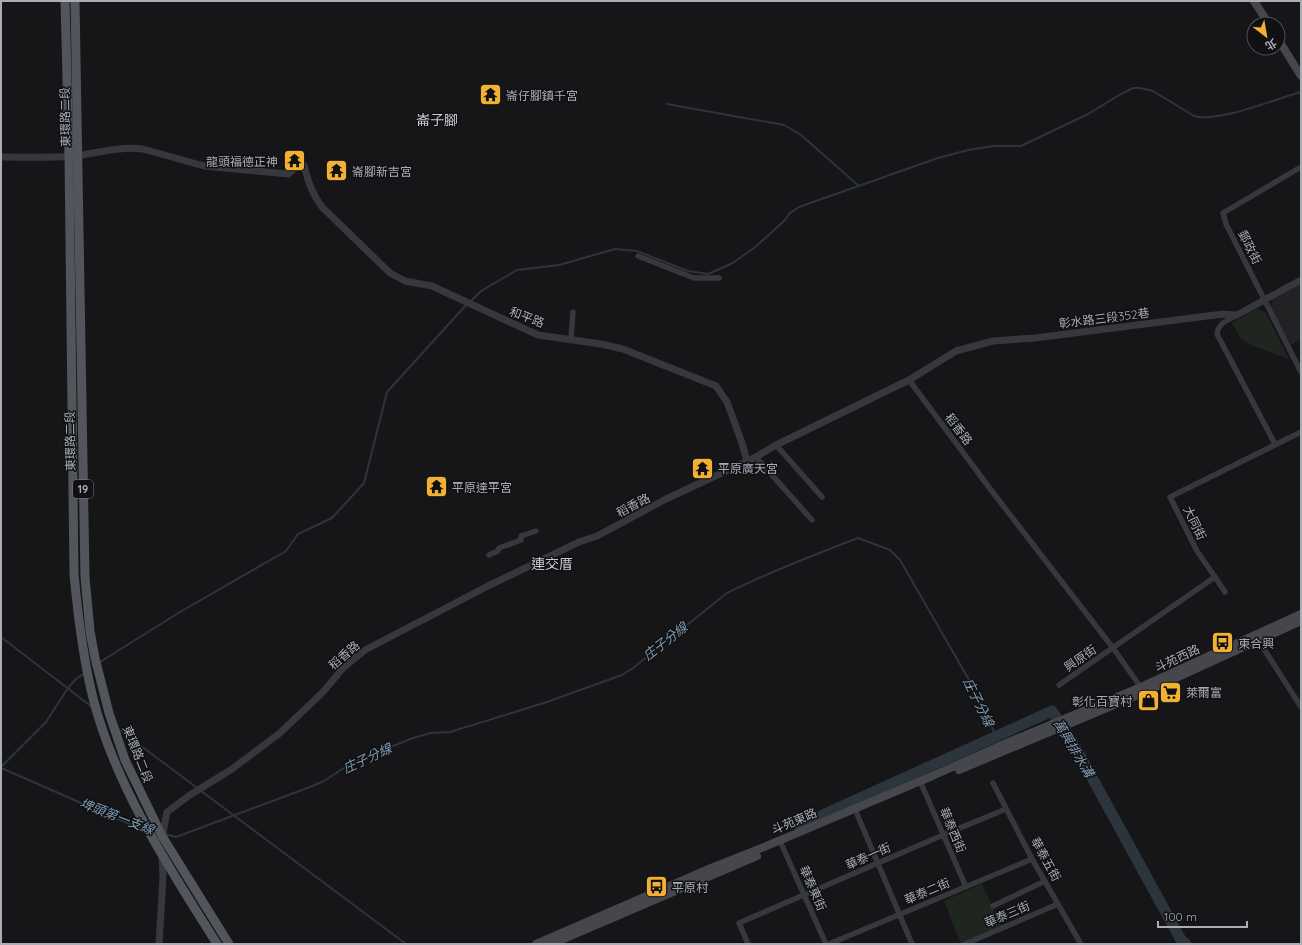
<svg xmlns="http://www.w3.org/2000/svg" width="1302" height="945" font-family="Quicksand,'Noto Sans TC',sans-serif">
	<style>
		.built { fill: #222225 }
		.green { fill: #1e261f }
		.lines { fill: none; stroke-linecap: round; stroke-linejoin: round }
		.stream { stroke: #2c353c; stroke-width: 2 }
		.river { stroke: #2c353c; stroke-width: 11 }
		.minor { stroke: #37383d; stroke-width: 5.5 }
		.tertiary { stroke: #37383d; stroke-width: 7 }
		.secondary { stroke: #45474d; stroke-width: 8 }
		.primary { stroke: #53555c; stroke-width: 9 }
		.labels { text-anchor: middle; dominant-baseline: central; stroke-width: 3; stroke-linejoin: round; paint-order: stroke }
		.shield { fill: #111113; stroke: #7b7e86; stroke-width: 1 }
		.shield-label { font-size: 11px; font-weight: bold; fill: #a8adb8 }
		.poi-label { font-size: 12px; fill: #a8adb8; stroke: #111113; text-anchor: start }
		.street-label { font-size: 12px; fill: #a8adb8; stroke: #111113 }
		.water-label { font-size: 13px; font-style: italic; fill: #7f9bb3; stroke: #111113 }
		.quarter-label { font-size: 14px; fill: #c9ccd4; stroke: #111113 }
	</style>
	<rect width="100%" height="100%" fill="#161618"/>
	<polygon class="built" points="1301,284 1301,339 1291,345 1270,307 1273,300"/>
	<g class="green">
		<polygon points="1257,309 1265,312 1289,359 1253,346 1241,339 1232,323"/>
		<polygon points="982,884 1001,925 961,944 944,901"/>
	</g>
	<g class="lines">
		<g class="stream">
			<polyline points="667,104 784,125 801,135 859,186"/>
			<path d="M 471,301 L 481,291 L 517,270 L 559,265 L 615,249 L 637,251 L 688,271 L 708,274 L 731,264 L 754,248 L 784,221 L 790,213 L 799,207 L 938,158 L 968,150 L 994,146 L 1021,146 L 1088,114 L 1121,94 L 1133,88 L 1140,88 L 1153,91 L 1194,116 C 1218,123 1275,99 1301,92"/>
			<polyline points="1,637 92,707"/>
			<polyline points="100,662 180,612 286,551 298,534 332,518 364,483 387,392 467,304"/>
			<polyline points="117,728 406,944"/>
			<polyline points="1,767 46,722 68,688 76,679 85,673"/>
			<polyline points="1,768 134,826 143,829"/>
			<path d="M 165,834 L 176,837 L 310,787 L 324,781 L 353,762 L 413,738 L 431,733 L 450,732 L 544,703 L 622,675 L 633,668 L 727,593 C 769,572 814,555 858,538 L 890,550 L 900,560 L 972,685 L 996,736"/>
		</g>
		<polyline class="river" points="798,824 816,818 1052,711 1072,741 1181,940 1186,944"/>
		<g class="minor">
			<polyline points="1301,167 1223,213 1226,224 1301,372"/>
			<polyline points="638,256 694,278 719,278"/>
			<path d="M 1237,315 C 1228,320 1218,323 1217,334 L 1275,444"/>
			<polyline points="571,339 573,312"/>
			<polyline points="909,380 994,494 1113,648 1142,689"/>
			<polyline points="776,445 822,497"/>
			<polyline points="756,457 812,520"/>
			<polyline points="489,555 498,551 499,548 521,540 521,536 536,531"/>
			<polyline points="1215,577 1225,592"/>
			<polyline points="1257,638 1301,707"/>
			<polyline points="1059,685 1215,577 1197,551 1170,497 1301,432"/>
			<polyline points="920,781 966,887"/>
			<polyline points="993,783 1032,859 1081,944"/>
			<polyline points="855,808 857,814 912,944"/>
			<polyline points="780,841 826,944"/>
			<polyline points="993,906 1045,881"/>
			<polyline points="748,944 739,923 943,835 1006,809"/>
			<polyline points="829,944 1032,859"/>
			<polyline points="965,944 1058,904"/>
		</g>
		<g class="tertiary">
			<path d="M 1,157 C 26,157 51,158 75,156 C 98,153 120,146 143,149 L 204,166 L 288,174 L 295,168 L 304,165 C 308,181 312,194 322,207 L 390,273 L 405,281 L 432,286 L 538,335 L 601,344 L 623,349 L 716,386 L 727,402 L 742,443 L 747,461"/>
			<polyline points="162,838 167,812 190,795 232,769 280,733 323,692 343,668 365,650 488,586 579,542 597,536 666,499 756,457 776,445 909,380 956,351 993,341 1035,338 1223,314 1237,315 1301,280"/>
			<polyline points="159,944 163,877 162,854"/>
		</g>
		<g class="secondary">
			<polyline points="1254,1 1269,24"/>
			<polyline points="1278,39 1301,76"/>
			<polyline points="959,770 1145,692 1301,621"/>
			<polyline points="536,944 711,868 764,847 930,777 1004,744 1141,687 1301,614"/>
			<polyline points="552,944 757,856"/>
		</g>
		<g class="primary">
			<path d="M 65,1 L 69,156 L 74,574 C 78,617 83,660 94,702 C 118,791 169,867 217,944"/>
			<polyline points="75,1 85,577 90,631 95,658 109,713 125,760 162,836 229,944"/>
		</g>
	</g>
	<defs>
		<symbol id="temple-square" viewBox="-11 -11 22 22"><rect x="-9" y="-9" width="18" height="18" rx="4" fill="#f2b134" stroke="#111113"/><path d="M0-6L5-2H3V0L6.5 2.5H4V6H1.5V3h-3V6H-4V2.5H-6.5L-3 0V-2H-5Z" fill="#111"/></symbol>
		<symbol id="bus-square" viewBox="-11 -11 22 22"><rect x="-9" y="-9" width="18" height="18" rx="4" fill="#f2b134" stroke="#111113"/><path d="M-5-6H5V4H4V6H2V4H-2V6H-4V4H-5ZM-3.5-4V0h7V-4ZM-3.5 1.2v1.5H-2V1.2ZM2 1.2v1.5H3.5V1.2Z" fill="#111"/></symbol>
		<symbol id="supermarket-square" viewBox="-11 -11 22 22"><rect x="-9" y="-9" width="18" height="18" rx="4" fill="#f2b134" stroke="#111113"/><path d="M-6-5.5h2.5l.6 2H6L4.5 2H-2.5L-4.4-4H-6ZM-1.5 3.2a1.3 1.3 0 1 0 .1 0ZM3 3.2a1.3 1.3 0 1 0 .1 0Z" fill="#111"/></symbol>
		<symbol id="shop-square" viewBox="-11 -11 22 22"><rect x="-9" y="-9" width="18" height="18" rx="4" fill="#f2b134" stroke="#111113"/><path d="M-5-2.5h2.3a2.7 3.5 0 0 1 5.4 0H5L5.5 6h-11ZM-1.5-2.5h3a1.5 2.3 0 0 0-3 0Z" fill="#111"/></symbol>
	</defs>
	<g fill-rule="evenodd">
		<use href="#temple-square" x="478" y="82" width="25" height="25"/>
		<use href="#temple-square" x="282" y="148" width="25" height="25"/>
		<use href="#temple-square" x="324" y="158" width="25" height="25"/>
		<use href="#temple-square" x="690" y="456" width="25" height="25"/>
		<use href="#temple-square" x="424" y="474" width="25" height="25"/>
		<use href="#bus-square" x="1210" y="630" width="25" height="25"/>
		<use href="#supermarket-square" x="1158" y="680" width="25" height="25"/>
		<use href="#shop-square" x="1136" y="688" width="25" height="25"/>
		<use href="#bus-square" x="644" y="874" width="25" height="25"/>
	</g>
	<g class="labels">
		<rect class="shield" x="73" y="480" width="20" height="18" rx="3"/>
		<g class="shield-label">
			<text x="83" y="489">19</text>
		</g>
		<g class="poi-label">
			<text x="506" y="95">崙仔腳鎮千宮</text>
			<text x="278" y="161" text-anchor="end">龍頭福德正神</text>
			<text x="352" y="171">崙腳新吉宮</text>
			<text x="718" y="468">平原廣天宮</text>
			<text x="452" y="487">平原達平宮</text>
			<text x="1238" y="643">東合興</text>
			<text x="1186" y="692">萊爾富</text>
			<text x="1132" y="701" text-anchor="end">彰化百寶村</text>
			<text x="672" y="887">平原村</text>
		</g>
		<g class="street-label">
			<text transform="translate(65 117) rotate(-91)">東環路二段</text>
			<text transform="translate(1250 247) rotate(63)">郵政街</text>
			<text transform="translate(527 317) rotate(21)">和平路</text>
			<text transform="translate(1104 318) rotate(-7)">彰水路三段352巷</text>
			<text transform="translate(959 429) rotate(53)">稻香路</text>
			<text transform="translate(70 441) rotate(-91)">東環路二段</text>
			<text transform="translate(633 505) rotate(-28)">稻香路</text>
			<text transform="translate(1195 523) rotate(64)">大同街</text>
			<text transform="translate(344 655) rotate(-41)">稻香路</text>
			<text transform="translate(1080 658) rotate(-35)">興原街</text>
			<text transform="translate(1177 658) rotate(-25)">斗苑西路</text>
			<text transform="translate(138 754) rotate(68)">東環路二段</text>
			<text transform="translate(794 821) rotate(-23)">斗苑東路</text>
			<text transform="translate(953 830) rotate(67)">華泰西街</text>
			<text transform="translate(868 856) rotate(-24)">華泰一街</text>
			<text transform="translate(1046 859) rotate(61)">華泰五街</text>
			<text transform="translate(813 888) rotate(66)">華泰東街</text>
			<text transform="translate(927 891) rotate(-23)">華泰二街</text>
			<text transform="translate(1007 914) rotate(-23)">華泰三街</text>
		</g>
		<g class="water-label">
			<text transform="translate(665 641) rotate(-38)">庄子分線</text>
			<text transform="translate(979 702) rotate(64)">庄子分線</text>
			<text transform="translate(1074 748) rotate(59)">萬興排水溝</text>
			<text transform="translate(367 758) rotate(-25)">庄子分線</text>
			<text transform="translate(117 816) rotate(21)">埤頭第一支線</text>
		</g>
		<g class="quarter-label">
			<text x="437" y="120">崙子腳</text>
			<text x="552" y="564">連交厝</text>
		</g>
	</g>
	<rect width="1302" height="945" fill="none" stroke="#a8adb8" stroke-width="4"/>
	<g transform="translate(1266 36) rotate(149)"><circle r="19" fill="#111113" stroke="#4d4f55"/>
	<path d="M0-3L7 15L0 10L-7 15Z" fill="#f2b134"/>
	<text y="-6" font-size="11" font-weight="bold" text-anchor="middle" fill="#a8adb8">北</text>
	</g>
	<path d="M1158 921v6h89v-6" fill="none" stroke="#a8adb8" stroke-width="2"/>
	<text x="1164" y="921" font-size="12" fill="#a8adb8" stroke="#111113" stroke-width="3" paint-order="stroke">100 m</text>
</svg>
